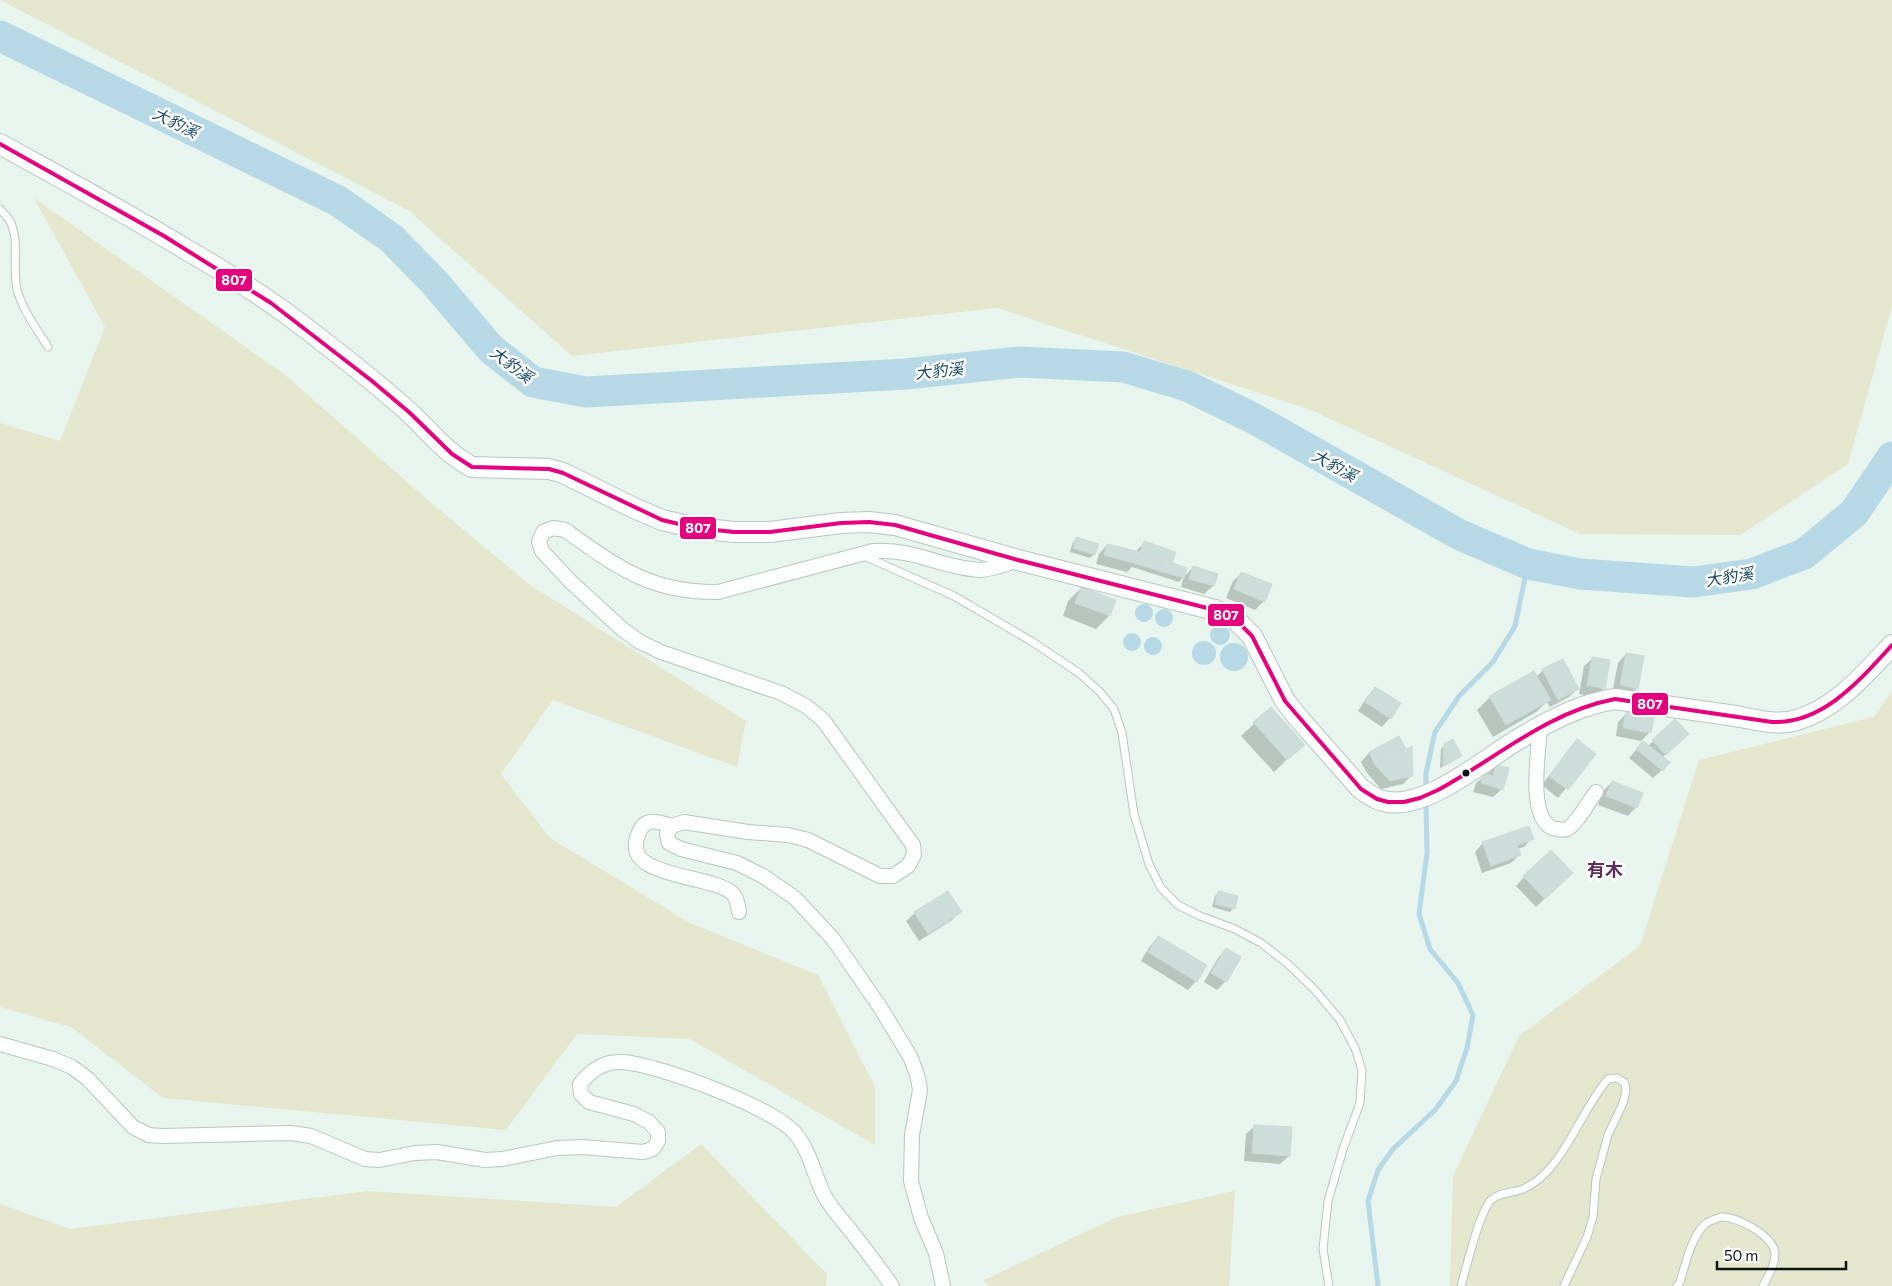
<svg xmlns="http://www.w3.org/2000/svg" width="1892" height="1286" font-family="Commissioner,'Noto Sans TC',sans-serif">
	<style>
		.green { fill: #e5e6ce }
		.water { fill: #b7d8e5 }
		.shadow { fill: #0003 }
		.lines { fill: none; stroke-linecap: round; stroke-linejoin: round }
		.stream { stroke: #b7d8e5; stroke-width: 5 }
		.river { stroke: #b7d8e5; stroke-width: 31 }
		.building { fill: #cdddda; stroke: #cddad6 }
		.lane-casing { stroke: #bac6c0; stroke-width: 9 }
		.street-casing { stroke: #bac6c0; stroke-width: 16 }
		.secondary-casing { stroke: #bac6c0; stroke-width: 22 }
		.lane { stroke: #fbfefc; stroke-width: 7 }
		.street { stroke: #fbfefc; stroke-width: 14 }
		.secondary { stroke: #fbfefc; stroke-width: 20 }
		.bus-1-casing { stroke: #fff; stroke-width: 8 }
		.bus-1 { stroke: #e5007d; stroke-width: 4 }
		.bus-dot { fill: #0c1511; stroke: #fff; stroke-width: 2 }
		.labels { text-anchor: middle; dominant-baseline: central; stroke-width: 5; stroke-linejoin: round; paint-order: stroke }
		.water-label { font-size: 16px; font-style: italic; fill: #154a61; stroke: #fff }
		.quarter-label { font-size: 18px; font-weight: bold; fill: #612d5c; stroke: #fff }
		.line-badge { stroke: #fff; stroke-width: 2 }
		.badge-label { font-size: 14px; text-anchor: middle; font-weight: bold; fill: #fff }
	</style>
	<rect width="100%" height="100%" fill="#e7f5ee"/>
	<g class="green">
		<polygon points="0,0 1892,0 1892,306 1848,464 1740,535 1580,534 1311,410 997,308 572,356 408,210"/>
		<polygon points="34,198 284,374 430,502 530,585 746,721 737,767 553,700 501,774 550,838 690,923 818,975 875,1087 875,1145 690,1039 577,1034 506,1130 163,1098 71,1027 0,1007 0,423 60,441 105,327"/>
		<polygon points="1892,691 1892,1286 1450,1286 1453,1176 1519,1036 1640,946 1699,760 1874,717"/>
		<polygon points="701,1144 827,1274 826,1286 0,1286 0,1204 70,1229 367,1191 616,1207"/>
		<polygon points="1235,1191 1229,1286 989,1286 984,1280 1117,1217"/>
	</g>
	<g class="water">
		<circle cx="1144" cy="613" r="9"/>
		<circle cx="1164" cy="618" r="9"/>
		<circle cx="1220" cy="635" r="10"/>
		<circle cx="1132" cy="642" r="9"/>
		<circle cx="1153" cy="646" r="9"/>
		<circle cx="1204" cy="653" r="12"/>
		<circle cx="1234" cy="657" r="14"/>
	</g>
	<g class="shadow">
		<polygon points="1077,538 1094,554 1090,558 1070,552 1073,542"/>
		<polygon points="1144,543 1171,564 1186,569 1183,578 1193,567 1216,575 1213,586 1204,594 1181,587 1184,576 1179,582 1132,567 1127,572 1096,564 1099,554 1107,545 1136,551"/>
		<polygon points="1242,573 1271,585 1264,601 1255,610 1226,598 1233,581"/>
		<polygon points="1081,588 1114,600 1109,616 1096,629 1063,616 1068,601"/>
		<polygon points="1626,654 1637,688 1628,696 1612,694 1618,663"/>
		<polygon points="1593,658 1604,688 1595,697 1579,694 1584,666"/>
		<polygon points="1543,670 1577,689 1569,697 1550,707 1547,702 1536,712 1493,737 1477,710 1490,697 1536,677"/>
		<polygon points="1375,688 1390,718 1382,727 1358,711 1367,697"/>
		<polygon points="1271,708 1303,744 1274,772 1241,736"/>
		<polygon points="1627,713 1650,732 1641,741 1616,736 1618,722"/>
		<polygon points="1675,721 1687,733 1662,758 1662,770 1653,778 1629,758 1643,742 1648,746"/>
		<polygon points="1399,738 1405,751 1411,776 1403,784 1381,789 1367,773 1361,762 1369,753"/>
		<polygon points="1445,745 1461,756 1457,759 1440,768 1441,749"/>
		<polygon points="1569,749 1594,754 1558,798 1542,785"/>
		<polygon points="1497,766 1502,789 1493,797 1473,792 1476,783"/>
		<polygon points="1612,782 1636,807 1628,816 1598,805 1603,791"/>
		<polygon points="1532,838 1524,847 1517,849 1519,855 1511,863 1482,873 1475,852 1483,843"/>
		<polygon points="1524,877 1563,881 1536,907 1516,886"/>
		<polygon points="1219,893 1234,908 1230,912 1212,907 1215,896"/>
		<polygon points="960,912 952,920 919,941 906,921 915,913"/>
		<polygon points="1159,937 1196,981 1188,990 1141,961 1150,946"/>
		<polygon points="1226,949 1226,981 1217,990 1204,982 1218,958"/>
		<polygon points="1255,1126 1289,1156 1280,1164 1244,1161 1246,1134"/>
	</g>
	<g class="lines">
		<g class="stream">
			<polyline points="1426,790 1426,773 1435,732 1460,695 1493,662 1515,626 1528,564"/>
			<polyline points="1378,1286 1368,1201 1378,1170 1393,1149 1435,1110 1456,1081 1467,1048 1473,1015 1458,983 1430,949 1419,914 1427,853 1426,801"/>
		</g>
		<polyline class="river" points="0,36 338,201 391,238 434,282 491,349 533,382 586,392 906,374 1020,362 1123,367 1187,386 1253,418 1460,535 1528,564 1580,574 1693,582 1752,574 1804,554 1854,513 1892,457"/>
	</g>
	<g class="building">
		<polygon points="1076,537 1099,544 1095,555 1073,548"/>
		<polygon points="1144,541 1176,552 1172,564 1140,552"/>
		<polygon points="1107,544 1140,552 1137,564 1104,555"/>
		<polygon points="1140,552 1163,560 1159,571 1137,564"/>
		<polygon points="1163,560 1187,568 1184,578 1159,571"/>
		<polygon points="1193,566 1218,574 1214,586 1189,579"/>
		<polygon points="1241,572 1272,584 1265,602 1234,589"/>
		<polygon points="1081,587 1116,600 1110,616 1075,603"/>
		<polygon points="1626,653 1644,656 1638,689 1620,685"/>
		<polygon points="1592,657 1610,660 1605,689 1587,685"/>
		<polygon points="1563,659 1579,689 1558,700 1542,669"/>
		<polygon points="1534,671 1551,700 1506,725 1489,696"/>
		<polygon points="1375,687 1401,703 1391,719 1365,702"/>
		<polygon points="1271,707 1305,745 1287,760 1253,722"/>
		<polygon points="1626,712 1654,717 1651,733 1623,728"/>
		<polygon points="1675,719 1689,734 1666,755 1652,740"/>
		<polygon points="1399,736 1406,749 1375,765 1369,752"/>
		<polygon points="1453,739 1462,756 1443,765 1444,744"/>
		<polygon points="1577,739 1596,754 1568,790 1549,776"/>
		<polygon points="1643,741 1670,762 1663,771 1636,749"/>
		<polygon points="1412,746 1413,776 1390,781 1375,765"/>
		<polygon points="1496,765 1509,768 1503,790 1481,783 1484,773 1493,776"/>
		<polygon points="1612,781 1643,793 1637,808 1606,796"/>
		<polygon points="1529,826 1534,839 1517,845 1521,855 1491,866 1482,842"/>
		<polygon points="1551,850 1573,873 1545,899 1523,876"/>
		<polygon points="948,891 962,912 928,934 914,912"/>
		<polygon points="1218,891 1238,896 1235,909 1215,904"/>
		<polygon points="1158,936 1207,965 1197,982 1148,952"/>
		<polygon points="1226,948 1241,957 1227,982 1211,973"/>
		<polygon points="1254,1125 1292,1127 1290,1156 1252,1153"/>
	</g>
	<g class="lines">
		<defs>
			<g id="lane">
				<path d="M 0,209 C 3,213 8,217 10,221 C 20,241 12,267 17,289 C 22,310 37,329 48,347"/>
				<polyline points="862,555 954,596 1031,641 1079,673 1099,691 1114,709 1122,733 1134,814 1149,864 1161,888 1178,905 1200,916 1235,929 1261,943 1288,964 1315,990 1340,1020 1355,1048 1362,1070 1360,1103 1343,1149 1328,1201 1323,1249 1329,1286"/>
				<path d="M 1461,1286 C 1466,1269 1480,1210 1491,1200 C 1500,1192 1513,1193 1523,1189 C 1537,1183 1546,1174 1555,1162 C 1575,1136 1587,1104 1608,1079 L 1617,1078 L 1625,1083 L 1626,1091 L 1623,1103 L 1608,1135 L 1596,1179 L 1593,1217 L 1587,1237 L 1564,1286"/>
				<path d="M 1677,1286 L 1680,1282 C 1685,1266 1692,1233 1707,1223 C 1709,1221 1718,1218 1721,1217 C 1737,1216 1774,1236 1775,1254 C 1775,1266 1768,1276 1763,1286"/>
			</g>
			<g id="street">
				<path d="M 1540,727 C 1539,750 1527,816 1552,828 C 1557,829 1563,831 1567,829 C 1577,824 1589,801 1596,792"/>
				<path d="M 672,826 C 654,820 643,817 637,838 C 624,879 714,874 733,894 C 738,900 738,906 739,912"/>
				<path d="M 0,1044 L 53,1059 L 72,1067 L 88,1079 L 133,1127 L 149,1135 L 162,1136 L 291,1133 L 311,1136 L 365,1159 L 379,1160 L 415,1153 L 437,1152 L 485,1160 L 502,1159 L 557,1148 L 582,1147 L 643,1152 L 653,1149 L 658,1141 L 658,1132 L 649,1122 L 634,1114 L 589,1102 L 581,1094 L 580,1084 C 590,1071 604,1061 622,1062 C 657,1064 772,1107 795,1133 C 810,1151 814,1175 824,1195 C 831,1208 842,1220 851,1231 C 865,1249 879,1267 892,1286"/>
				<path d="M 943,1286 L 936,1253 L 921,1218 L 911,1181 L 912,1135 L 920,1090 L 918,1078 L 911,1058 L 880,1007 L 833,939 L 795,898 L 763,876 L 737,863 L 681,849 L 669,843 L 667,834 L 672,826 L 684,822 L 748,832 L 788,835 L 808,840 L 880,876 L 893,876 L 908,866 L 914,855 L 913,845 L 823,720 L 806,706 L 781,693 L 661,652 L 640,642 L 622,629 L 570,581 L 542,551 L 539,542 L 543,532 L 553,528 L 565,530 C 617,567 651,593 718,592 L 873,551 C 897,549 919,556 942,563 C 954,566 968,570 981,570 C 994,569 1006,564 1018,560"/>
			</g>
			<path id="secondary" d="M 0,144 C 63,179 126,213 187,250 C 220,269 252,289 283,311 C 323,341 363,372 401,405 C 425,425 443,452 472,467 L 549,469 L 563,473 L 634,508 L 662,520 L 696,528 L 734,532 L 770,532 L 841,523 L 869,522 L 895,525 L 1018,560 L 1215,610 L 1235,619 L 1252,636 L 1285,701 L 1301,721 L 1361,789 C 1369,795 1378,801 1388,802 C 1428,808 1484,760 1517,740 C 1547,722 1580,704 1615,699 C 1653,704 1691,710 1729,715 C 1751,718 1775,727 1797,720 C 1837,708 1865,674 1892,645"/>
		</defs>
		<use href="#lane" class="lane-casing"/>
		<use href="#street" class="street-casing"/>
		<use href="#secondary" class="secondary-casing"/>
		<use href="#lane" class="lane"/>
		<use href="#street" class="street"/>
		<use href="#secondary" class="secondary"/>
		<defs>
			<path id="bus-1" d="M 0,144 L 164,236 L 271,303 L 372,381 L 410,413 L 452,454 L 472,467 L 549,469 L 563,473 L 662,520 L 696,528 L 734,532 L 770,532 L 841,523 L 869,522 L 895,525 L 1018,560 L 1215,610 L 1235,619 L 1252,636 L 1285,701 L 1361,789 L 1377,799 L 1388,802 L 1404,802 L 1420,798 L 1438,790 C 1497,758 1547,712 1615,699 L 1772,722 C 1823,724 1860,680 1892,645"/>
		</defs>
		<use href="#bus-1" class="bus-1-casing"/>
		<use href="#bus-1" class="bus-1"/>
	</g>
	<circle class="bus-dot" cx="1466" cy="773" r="4.5"/>
	<g class="labels">
		<g class="water-label">
			<text transform="translate(176 122) rotate(26)">大豹溪</text>
			<text transform="translate(512 364) rotate(37)">大豹溪</text>
			<text transform="translate(939 370) rotate(-6)">大豹溪</text>
			<text transform="translate(1335 465) rotate(29)">大豹溪</text>
			<text transform="translate(1729 576) rotate(-9)">大豹溪</text>
		</g>
		<g class="quarter-label">
			<text x="1605" y="869">有木</text>
		</g>
	</g>
	<g class="line-badge">
		<rect x="215" y="268" width="38" height="24" rx="5" fill="#e5007d"/>
		<rect x="679" y="516" width="38" height="24" rx="5" fill="#e5007d"/>
		<rect x="1207" y="603" width="38" height="24" rx="5" fill="#e5007d"/>
		<rect x="1631" y="692" width="38" height="24" rx="5" fill="#e5007d"/>
	</g>
	<g class="badge-label">
		<text x="234" y="285">807</text>
		<text x="698" y="533">807</text>
		<text x="1226" y="620">807</text>
		<text x="1650" y="709">807</text>
	</g>
	<path d="M1717 1261v8h129v-8" fill="none" stroke="#0c1511" stroke-width="2.5"/>
	<text x="1724" y="1261" font-size="15" fill="#0c1511" stroke="#ffffff" stroke-width="4" paint-order="stroke">50 m</text>
</svg>
